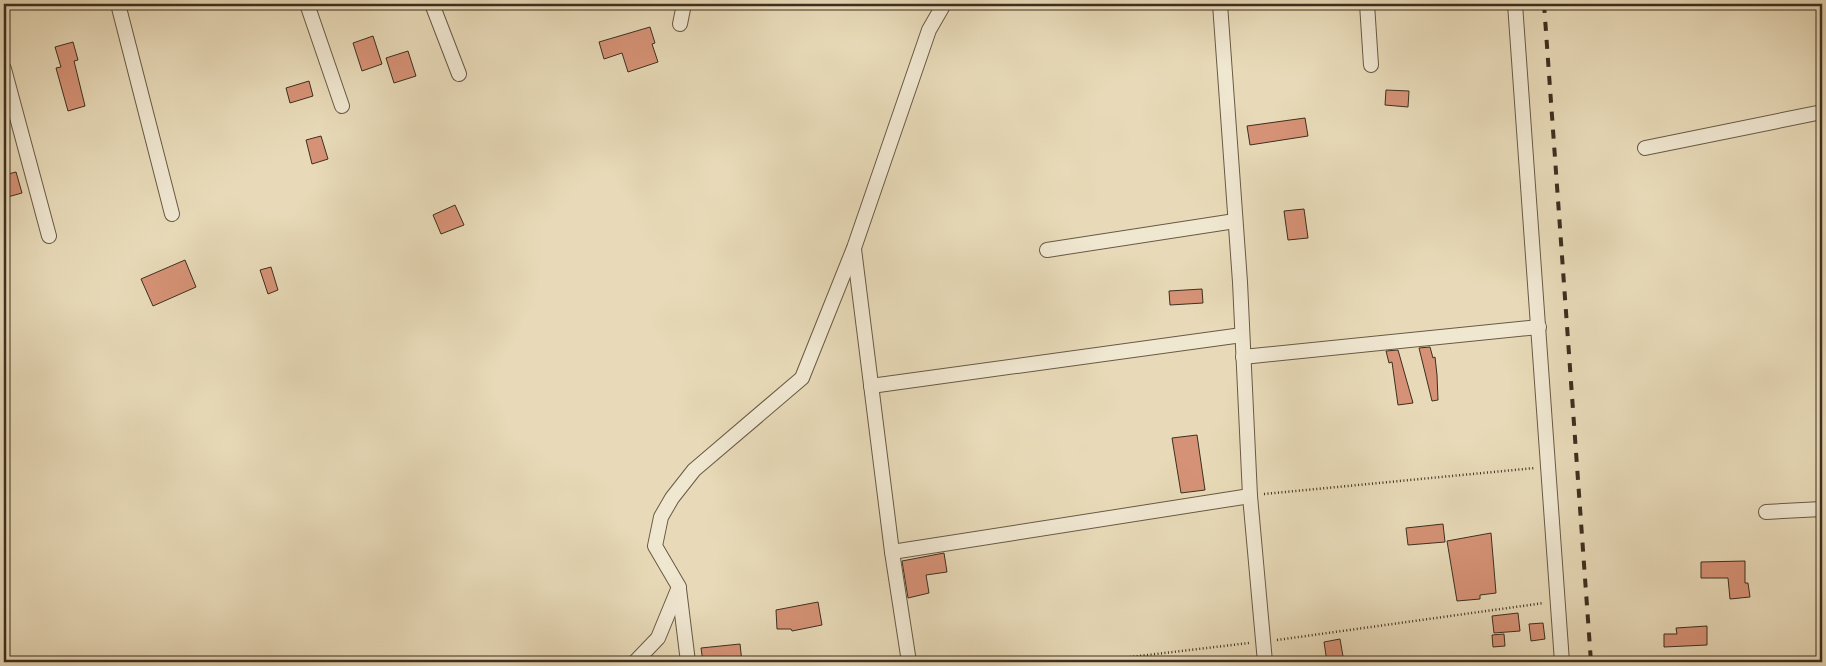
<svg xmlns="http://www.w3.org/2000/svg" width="1826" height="666" font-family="'IM FELL French Canon',serif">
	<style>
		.building { fill: #d69276; stroke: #3d2f1f }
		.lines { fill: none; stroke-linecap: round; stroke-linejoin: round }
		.minor-casing { stroke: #685a45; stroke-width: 16 }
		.path { stroke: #3d2f1f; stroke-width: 2.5; stroke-dasharray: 1 2.5; stroke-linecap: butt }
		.minor { stroke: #f0e7d1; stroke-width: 14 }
		.rail { stroke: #3d2f1f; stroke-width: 4; stroke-dasharray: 9 9; stroke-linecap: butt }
	</style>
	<rect width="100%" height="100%" fill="#e8dab8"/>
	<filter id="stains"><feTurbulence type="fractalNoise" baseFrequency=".004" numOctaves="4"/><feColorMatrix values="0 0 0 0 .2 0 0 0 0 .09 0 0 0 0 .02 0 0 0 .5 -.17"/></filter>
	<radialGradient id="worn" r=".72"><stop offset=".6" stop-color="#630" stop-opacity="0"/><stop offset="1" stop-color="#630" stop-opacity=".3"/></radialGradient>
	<g class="building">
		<polygon points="650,27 655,43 652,44 658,62 628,72 622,53 604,59 599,42"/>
		<polygon points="373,36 382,64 362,71 353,43"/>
		<polygon points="73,42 78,60 74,61 85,106 68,111 56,68 61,67 55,47"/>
		<polygon points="408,51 416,76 394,83 386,58"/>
		<polygon points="309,81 313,96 290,103 286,88"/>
		<polygon points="1386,90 1409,91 1408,107 1385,105"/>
		<polygon points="1305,118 1308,136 1250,145 1247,126"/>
		<polygon points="321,136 328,159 312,164 306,140"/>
		<polygon points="16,172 22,193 4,198 4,175"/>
		<polygon points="455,205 464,225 441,234 433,215"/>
		<polygon points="1304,209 1308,238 1288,240 1284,211"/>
		<polygon points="185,260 196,287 153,306 141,279"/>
		<polygon points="271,267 278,290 268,294 260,270"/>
		<polygon points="1202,289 1203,303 1170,305 1169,291"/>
		<polygon points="1430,347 1433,358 1435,357 1437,375 1438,400 1432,401 1419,348"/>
		<polygon points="1398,350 1413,403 1398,405 1392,362 1389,363 1386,351"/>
		<polygon points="1197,435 1205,490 1181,493 1172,438"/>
		<polygon points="1443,524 1445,542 1408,545 1406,528"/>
		<polygon points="1491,533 1496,593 1480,595 1480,599 1457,601 1447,541"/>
		<polygon points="944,553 947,572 926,575 929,593 908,598 902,561"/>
		<polygon points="1745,561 1745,583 1748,583 1750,597 1730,599 1728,578 1701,578 1701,562"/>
		<polygon points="818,602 822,625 792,631 791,629 777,629 776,610"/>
		<polygon points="1518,613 1520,631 1494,633 1492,616"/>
		<polygon points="1543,623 1545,639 1531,641 1529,624"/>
		<polygon points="1707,626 1707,645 1664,647 1664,634 1677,634 1676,628"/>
		<polygon points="1504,634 1505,646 1493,647 1492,635"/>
		<polygon points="1340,639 1344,662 1327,662 1324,642"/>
		<polygon points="740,644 742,662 703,662 701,648"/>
	</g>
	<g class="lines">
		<defs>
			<g id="minor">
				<polyline points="118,4 172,214"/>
				<polyline points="307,4 342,106"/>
				<polyline points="432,4 459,74"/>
				<polyline points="1220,4 1240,282 1250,496 1265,662"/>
				<polyline points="1367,4 1371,65"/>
				<polyline points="1515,4 1562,662"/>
				<polyline points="680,24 684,4"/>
				<polyline points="4,69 49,236"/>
				<polyline points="1645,148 1822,112"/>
				<polyline points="854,249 892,552 909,662"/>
				<polyline points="1047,250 1235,221"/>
				<polyline points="1243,357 1539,327"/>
				<polyline points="871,386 1242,335"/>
				<polyline points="1766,512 1822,509"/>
				<polyline points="892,552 1250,496"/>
				<polyline points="679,589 688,662"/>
				<polyline points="635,662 658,638 679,587 655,546 661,517 672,498 694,470 802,378 854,248 929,30 944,4"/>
			</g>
		</defs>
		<use href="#minor" class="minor-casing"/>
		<g class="path">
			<polyline points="1264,494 1535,468"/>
			<polyline points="1277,640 1544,603"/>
			<polyline points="1088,662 1249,643"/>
		</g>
		<use href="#minor" class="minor"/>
		<polyline class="rail" points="1544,4 1591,662"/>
	</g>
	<rect width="1826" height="666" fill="none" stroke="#e8dab8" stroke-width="20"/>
	<rect x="5" y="5" width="1816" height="656" fill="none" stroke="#3d2f1f" stroke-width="2.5"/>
	<rect x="10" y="10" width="1806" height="646" fill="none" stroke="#3d2f1f"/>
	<rect width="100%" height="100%" filter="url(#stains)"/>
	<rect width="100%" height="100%" fill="url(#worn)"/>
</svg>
